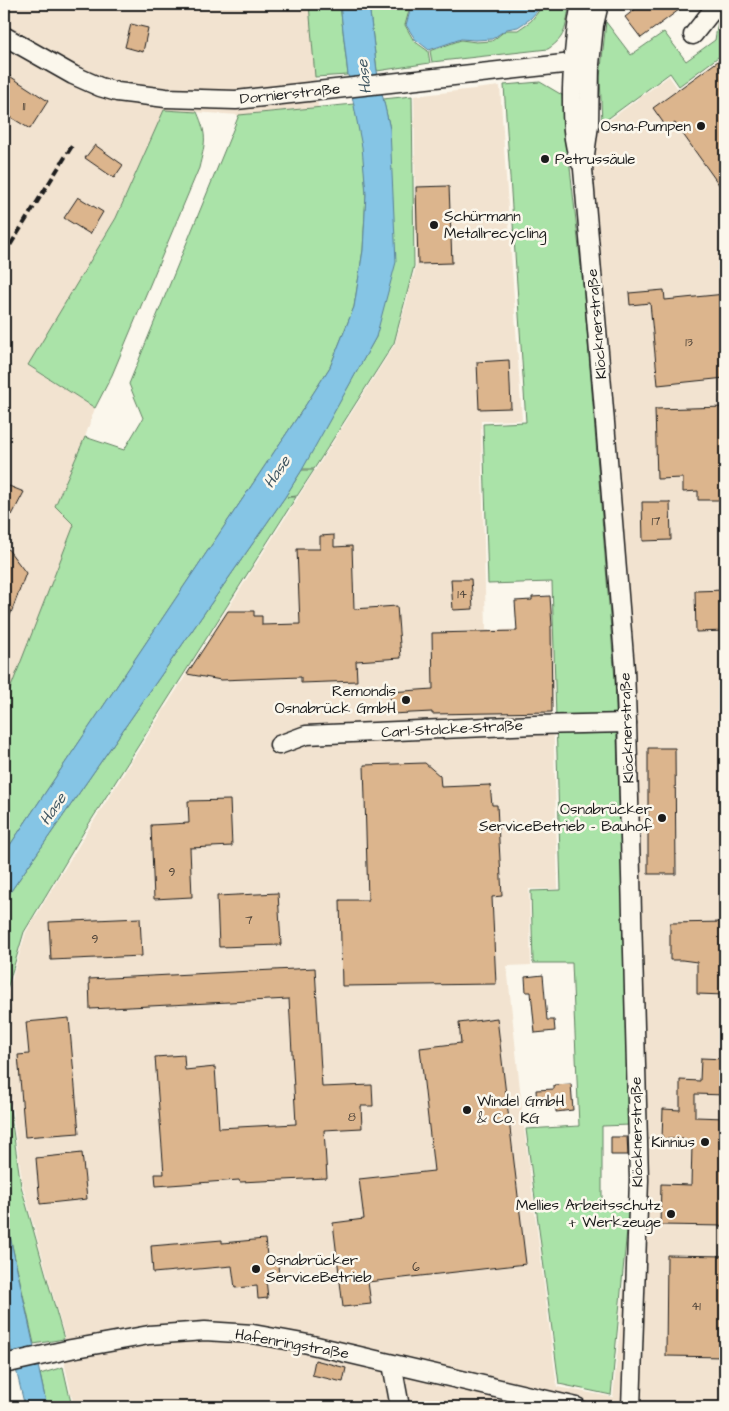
<svg xmlns="http://www.w3.org/2000/svg" width="729" height="1411" font-family="'Architects Daughter',sans-serif">
	<style>
		.built { fill: #f2e3d0 }
		.green { fill: #aae3a8; stroke: #638062 }
		.water { fill: #85c5e5; stroke: #5b8195 }
		.building { fill: #dcb58d; stroke: #1c1c1c }
		.lines { fill: none; stroke-linecap: round; stroke-linejoin: round }
		.minor-casing { stroke: #1c1c1c; stroke-width: 21 }
		.minor { stroke: #fbf7ec; stroke-width: 18 }
		.rail { stroke: #1c1c1c; stroke-width: 4; stroke-dasharray: 8 4; stroke-linecap: butt }
		.poi-dot { fill: #1c1c1c; stroke: #fbf7ec; stroke-width: 2 }
		.labels { text-anchor: middle; dominant-baseline: central; stroke-width: 5; stroke-linejoin: round; paint-order: stroke }
		.number-label { font-size: 12px; fill: #4c4238 }
		.street-label { font-size: 15px; fill: #1c1c1c; stroke: #fbf7ec }
		.poi-label { font-size: 15px; fill: #1c1c1c; stroke: #fbf7ec; text-anchor: end }
		.water-label { font-size: 16px; font-style: italic; fill: #415762; stroke: #fbf7ec }
	</style>
	<rect width="100%" height="100%" fill="#fbf7ec"/>
	<filter id="ink" filterUnits="userSpaceOnUse"><feTurbulence type="fractalNoise" baseFrequency=".02" numOctaves="2"/><feDisplacementMap in="SourceGraphic" scale="10" xChannelSelector="R" yChannelSelector="G"/><feConvolveMatrix kernelMatrix="1 2 1 2 8 2 1 2 1" color-interpolation-filters="sRGB"/></filter>
	<g filter="url(#ink)">
		<g class="built">
			<polygon points="4,4 309,4 318,107 239,115 164,110 116,218 29,366 95,408 85,437 55,506 75,525 4,705"/>
			<polygon points="725,55 725,1407 74,1407 65,1366 65,1338 23,1187 6,1068 6,999 26,932 88,830 395,344 416,266 414,96 500,86 522,420 481,421 486,630 554,629 553,713 558,889 529,889 531,965 507,966 524,1127 557,1387 613,1397 632,1208 618,680 586,293 570,149 669,76 678,89"/>
		</g>
		<g class="green">
			<polygon points="309,4 340,4 348,75 315,77"/>
			<polygon points="369,4 411,4 405,25 414,41 428,51 430,63 377,71"/>
			<path d="M 542,4 L 570,4 C 565,25 568,36 548,49 L 432,62 L 430,51 L 461,40 L 476,42 L 492,41 L 506,30 L 518,30 L 531,21 L 541,8 Z"/>
			<polygon points="725,16 725,52 679,86 670,73 602,123 600,77 606,22 631,55 664,32 686,61 715,40 718,21"/>
			<polygon points="540,82 562,95 584,293 615,680 630,1125 602,1126 602,1207 629,1209 611,1395 559,1384 526,1129 579,1126 572,963 533,963 531,891 561,890 552,582 488,584 483,424 526,422 504,85"/>
			<polygon points="412,96 414,266 394,343 314,469 302,469 376,337 390,129 383,99"/>
			<polygon points="354,104 363,147 366,194 363,250 354,307 330,367 305,406 4,854 4,705 74,525 55,506 85,437 124,450 143,418 129,384 239,115"/>
			<path d="M 164,110 L 197,112 C 208,137 205,143 199,168 L 112,375 L 95,408 L 28,365 L 116,218 Z"/>
			<polygon points="302,470 314,470 297,496 287,497 296,497 85,830 24,932 4,999 4,1068 21,1186 64,1339 34,1344 4,1209 4,901 285,497"/>
			<polygon points="63,1367 72,1407 47,1407 40,1374"/>
		</g>
		<g class="water">
			<polygon points="340,4 369,4 377,71 390,129 396,262 376,337 302,470 285,497 4,901 4,854 305,406 330,367 354,307 363,250 366,194 362,147 348,75"/>
			<polygon points="412,4 540,4 539,9 530,19 518,27 507,29 492,39 475,40 461,39 429,50 415,39 406,25"/>
			<polygon points="4,1209 47,1407 25,1407 4,1319"/>
		</g>
		<g class="building">
			<polygon points="642,4 687,4 641,38 625,17"/>
			<polygon points="131,24 148,28 143,52 125,47"/>
			<polygon points="725,56 725,193 675,123 667,128 653,108"/>
			<polygon points="8,75 48,101 30,129 4,113 4,82"/>
			<polygon points="95,145 123,165 114,178 85,158"/>
			<polygon points="449,186 452,263 418,264 416,187"/>
			<polygon points="78,197 103,212 90,234 64,218"/>
			<polygon points="664,290 665,300 725,294 725,378 658,385 650,303 630,305 629,293"/>
			<polygon points="509,360 511,408 479,409 477,362"/>
			<polygon points="725,407 725,500 698,500 698,491 683,492 683,478 657,479 655,409"/>
			<polygon points="4,484 24,492 12,515 4,511"/>
			<polygon points="642,502 670,502 671,540 643,541"/>
			<polygon points="334,535 334,547 352,546 354,609 397,606 401,658 356,661 357,681 301,683 301,677 221,680 187,674 228,611 254,611 254,616 262,616 262,625 300,624 297,549 320,549 320,536"/>
			<polygon points="4,544 26,573 5,629 4,629"/>
			<polygon points="451,579 471,579 473,609 453,610"/>
			<polygon points="725,590 725,631 696,632 695,591"/>
			<polygon points="550,596 552,626 551,626 552,712 432,714 432,712 391,714 390,692 433,689 432,633 517,631 515,601 532,600 532,597"/>
			<polygon points="648,748 675,748 676,874 648,874"/>
			<polygon points="425,763 440,776 441,787 490,785 492,805 497,805 502,896 492,897 496,984 342,986 340,900 368,900 364,765"/>
			<polygon points="230,800 232,846 190,848 192,897 154,899 151,825 189,823 188,801"/>
			<polygon points="278,893 281,945 219,947 217,896"/>
			<polygon points="140,918 142,956 51,960 49,922"/>
			<polygon points="725,922 725,995 697,994 697,962 682,960 670,960 670,923"/>
			<polygon points="315,968 322,1087 372,1085 373,1106 361,1106 362,1128 324,1130 327,1178 240,1182 239,1180 156,1186 155,1174 164,1174 155,1057 184,1055 185,1070 215,1067 219,1128 296,1124 289,999 90,1009 89,979"/>
			<polygon points="543,975 547,1020 554,1020 555,1031 535,1033 531,992 526,992 525,977"/>
			<polygon points="69,1018 79,1133 25,1137 18,1055 29,1054 26,1022"/>
			<polygon points="497,1018 526,1264 368,1282 371,1304 343,1307 333,1223 364,1219 359,1179 434,1171 420,1048 461,1043 459,1023"/>
			<polygon points="701,1058 725,1059 725,1095 695,1094 695,1117 725,1118 725,1226 660,1225 661,1184 691,1185 692,1145 684,1145 685,1139 662,1139 663,1109 680,1110 680,1080 700,1081"/>
			<polygon points="571,1084 573,1110 556,1112 556,1105 537,1106 536,1090 554,1089 554,1085"/>
			<polygon points="611,1137 627,1137 628,1155 611,1155"/>
			<polygon points="82,1153 87,1199 40,1204 36,1158"/>
			<polygon points="265,1239 268,1264 278,1263 279,1278 266,1279 268,1298 258,1299 257,1286 235,1288 232,1266 153,1273 151,1246 222,1240 222,1243"/>
			<polygon points="667,1255 725,1256 725,1357 666,1356"/>
			<polygon points="315,1360 346,1368 343,1382 312,1375"/>
		</g>
		<g class="lines">
			<defs>
				<g id="minor">
					<polyline points="599,4 594,25 590,64 589,125 583,169 603,398 625,669 627,723 639,1180 631,1407"/>
					<polyline points="693,35 712,11 722,4"/>
					<polyline points="4,36 73,75 100,87 117,92 166,98 236,100 572,63 590,64"/>
					<path d="M 580,162 C 571,139 572,113 572,89 C 573,60 575,32 581,4"/>
					<polyline points="279,745 306,735 535,725 627,723"/>
					<polyline points="4,1364 71,1349 149,1335 205,1331 253,1334 308,1344 577,1407"/>
					<polyline points="392,1364 400,1407"/>
				</g>
			</defs>
			<use href="#minor" class="minor-casing"/>
			<use href="#minor" class="minor"/>
			<polyline class="rail" points="4,255 72,146"/>
		</g>
	</g>
	<g class="poi-dot">
		<circle cx="701" cy="126" r="5"/>
		<circle cx="545" cy="159" r="5"/>
		<circle cx="434" cy="225" r="5"/>
		<circle cx="406" cy="700" r="5"/>
		<circle cx="662" cy="818" r="5"/>
		<circle cx="467" cy="1110" r="5"/>
		<circle cx="705" cy="1142" r="5"/>
		<circle cx="671" cy="1214" r="5"/>
		<circle cx="256" cy="1269" r="5"/>
	</g>
	<g class="labels">
		<g class="number-label">
			<text x="24" y="106">11</text>
			<text x="689" y="342">13</text>
			<text x="656" y="521">17</text>
			<text x="462" y="594">14</text>
			<text x="172" y="872">9</text>
			<text x="249" y="920">7</text>
			<text x="95" y="939">9</text>
			<text x="352" y="1117">8</text>
			<text x="416" y="1267">6</text>
			<text x="696" y="1306">41</text>
		</g>
		<g class="street-label">
			<text transform="translate(290 94) rotate(-6)">Dornierstraße</text>
			<text transform="translate(597 324) rotate(-95)">Klöcknerstraße</text>
			<text transform="translate(627 728) rotate(-92)">Klöcknerstraße</text>
			<text transform="translate(452 729) rotate(-3)">Carl-Stolcke-Straße</text>
			<text transform="translate(637 1132) rotate(-91)">Klöcknerstraße</text>
			<text transform="translate(292 1344) rotate(10)">Hafenringstraße</text>
		</g>
		<g class="poi-label">
			<text x="691" y="126">Osna-Pumpen</text>
			<text x="555" y="159" text-anchor="start">Petrussäule</text>
			<text x="444" y="216" text-anchor="start">Schürmann<tspan x="444" dy="17">Metallrecycling</tspan></text>
			<text x="396" y="691">Remondis<tspan x="396" dy="17">Osnabrück GmbH</tspan></text>
			<text x="652" y="809">Osnabrücker<tspan x="652" dy="17">ServiceBetrieb - Bauhof</tspan></text>
			<text x="477" y="1101" text-anchor="start">Windel GmbH<tspan x="477" dy="17">&amp; Co. KG</tspan></text>
			<text x="695" y="1142">Kinnius</text>
			<text x="661" y="1205">Mellies Arbeitsschutz<tspan x="661" dy="17">+ Werkzeuge</tspan></text>
			<text x="266" y="1260" text-anchor="start">Osnabrücker<tspan x="266" dy="17">ServiceBetrieb</tspan></text>
		</g>
		<g class="water-label">
			<text transform="translate(364 77) rotate(-97)">Hase</text>
			<text transform="translate(277 472) rotate(-56)">Hase</text>
			<text transform="translate(53 809) rotate(-56)">Hase</text>
		</g>
	</g>
	<rect width="729" height="1411" fill="none" stroke="#fbf7ec" stroke-width="20"/>
	<rect x="10" y="10" width="709" height="1391" fill="none" stroke="#1c1c1c" stroke-width="2" filter="url(#ink)"/>
</svg>
